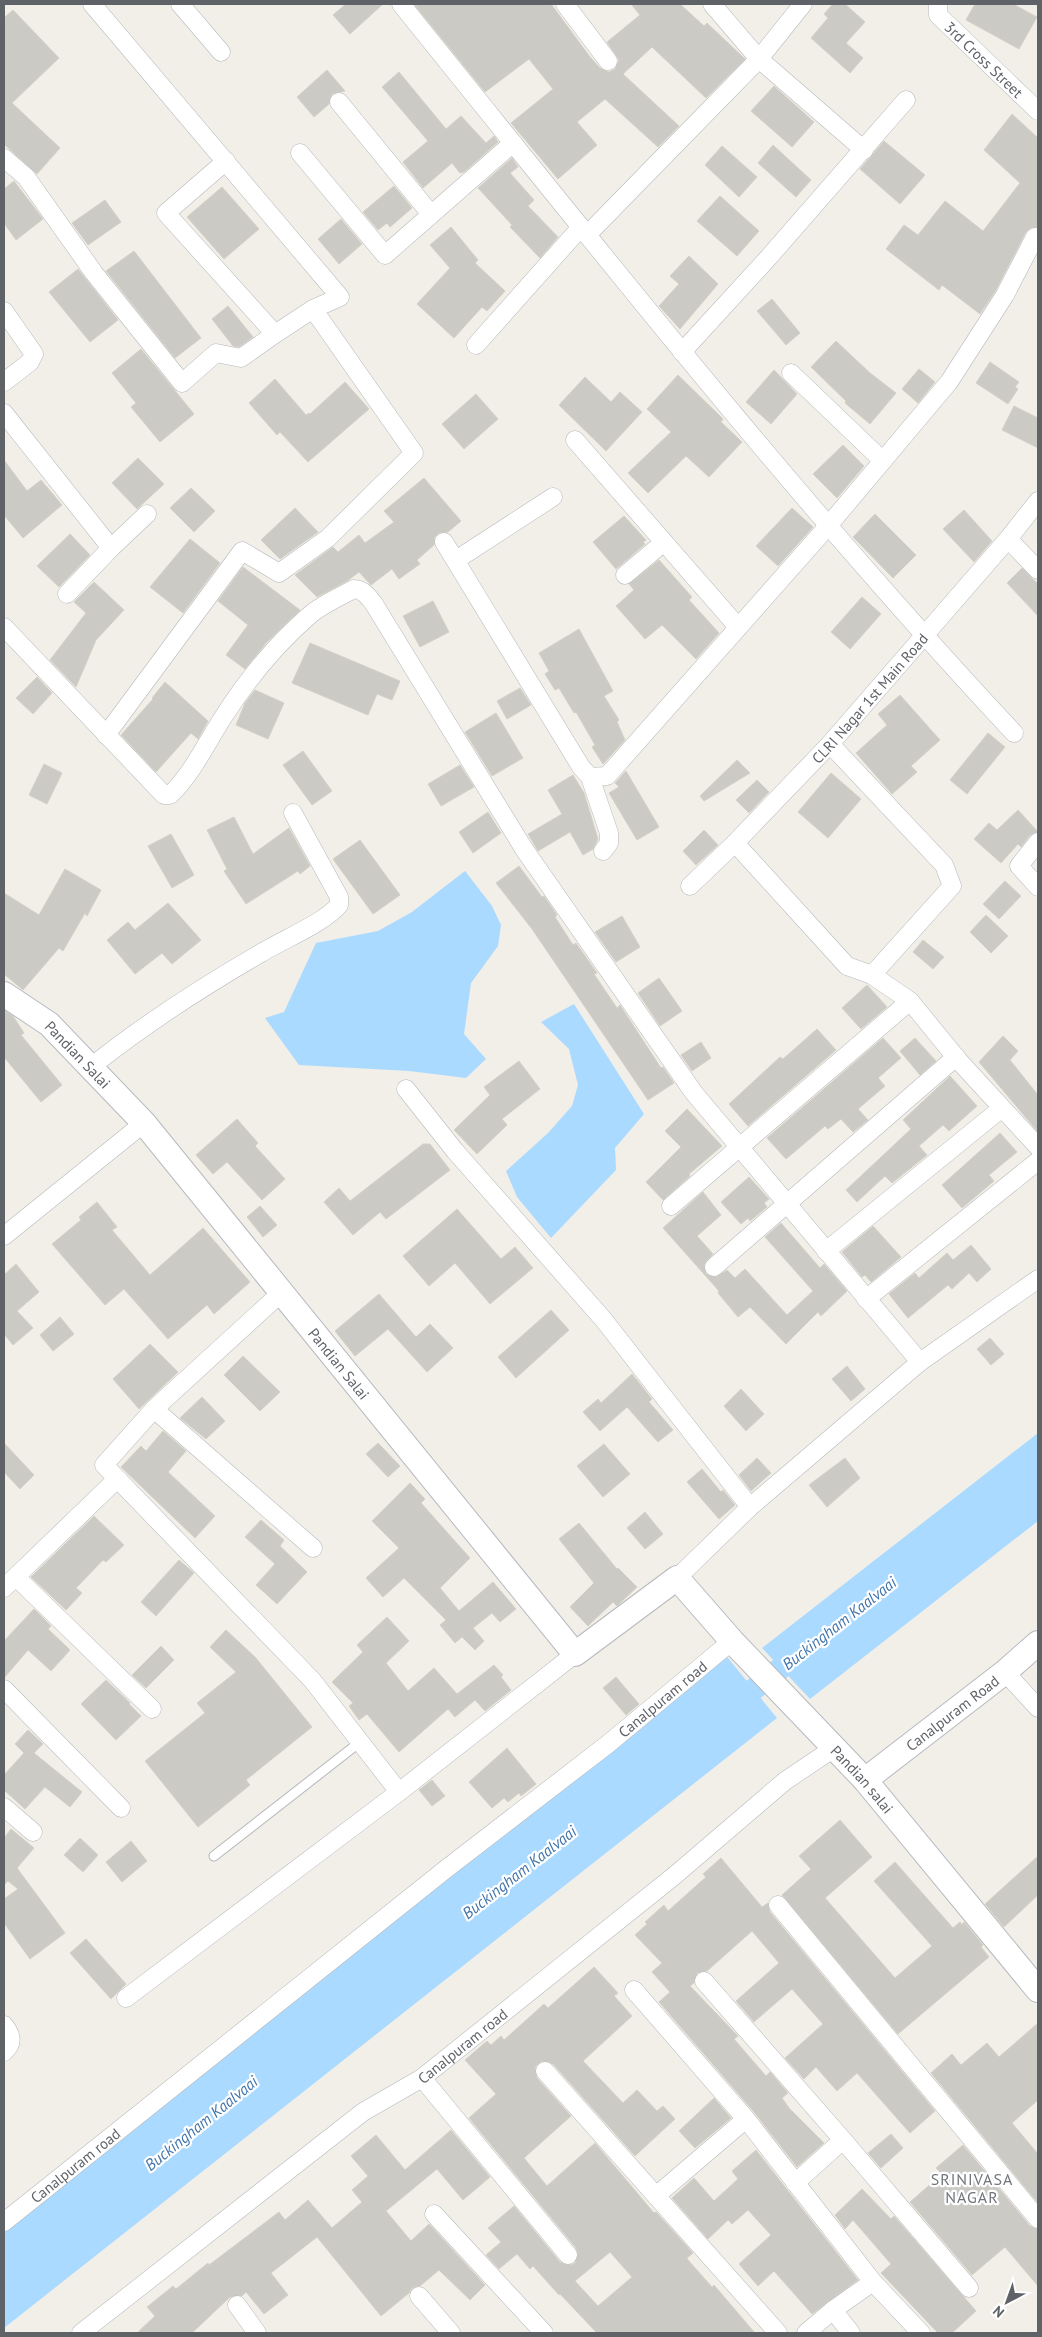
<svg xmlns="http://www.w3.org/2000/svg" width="1042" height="2337" font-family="'PT Sans',sans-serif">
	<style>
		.water { fill: #aadaff }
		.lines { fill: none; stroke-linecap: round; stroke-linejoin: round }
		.canal { stroke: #aadaff; stroke-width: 22 }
		.building { fill: #cccac5; stroke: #d6d1c6; fill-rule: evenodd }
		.lane-casing { stroke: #b5b8bc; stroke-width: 11 }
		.street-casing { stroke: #b5b8bc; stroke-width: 19 }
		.secondary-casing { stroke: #b6babf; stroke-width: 26 }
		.lane { stroke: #fff; stroke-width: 9 }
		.street { stroke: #fff; stroke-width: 18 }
		.secondary { stroke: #fff; stroke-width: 24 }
		.labels { text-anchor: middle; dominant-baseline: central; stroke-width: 4.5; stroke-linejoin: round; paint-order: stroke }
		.street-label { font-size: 15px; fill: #5f6368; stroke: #fff }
		.water-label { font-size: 16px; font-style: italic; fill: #4174aa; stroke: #fff }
		.neighbourhood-label { font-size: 16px; letter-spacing: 1px; fill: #70757a; stroke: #fff }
	</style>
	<rect width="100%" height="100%" fill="#f1efe8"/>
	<g class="water">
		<polygon points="465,871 492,906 501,925 498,946 471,983 464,1034 486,1059 466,1078 409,1071 299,1065 265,1018 284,1012 316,943 378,931 412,912"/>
		<polygon points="574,1004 644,1114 615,1148 616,1170 551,1238 517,1197 506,1171 548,1133 572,1106 578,1085 569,1049 541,1022"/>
		<polygon points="1038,1433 1038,1521 810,1699 762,1648"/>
		<polygon points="723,1652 777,1718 4,2328 4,2225"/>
	</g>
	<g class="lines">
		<polyline class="canal" points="731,1707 804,1650"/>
	</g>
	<g class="building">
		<polygon points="346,4 383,4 350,34 333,15"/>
		<polygon points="414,4 551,4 590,57 600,68 609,72 615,69 619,60 607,42 640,15 631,4 680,4 704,26 707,23 745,59 706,98 652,47 623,74 679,126 658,147 605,99 577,122 597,145 558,179 511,123 553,89 529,59 485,92"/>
		<polygon points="833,4 845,4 865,22 846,43 863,58 850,73 811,38 828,18 824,14"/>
		<polygon points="975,4 1013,4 1037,17 1019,49 966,20"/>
		<polygon points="13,10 59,58 12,103 60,148 37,174 4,144 4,18"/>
		<polygon points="327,70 345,91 332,94 329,104 314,117 297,97"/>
		<polygon points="399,72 446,129 461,116 486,143 494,136 498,142 464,172 460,173 452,163 423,188 403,162 428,141 382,87"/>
		<polygon points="774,86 814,122 792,147 751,111"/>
		<polygon points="1012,114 1038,138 1038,227 1030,228 1026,232 996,290 980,314 942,285 939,290 886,249 904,225 918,235 945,201 983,231 1020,183 984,150"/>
		<polygon points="884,141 925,175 900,204 860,169"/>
		<polygon points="773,145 811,180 796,197 758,163"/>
		<polygon points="722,146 757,177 739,197 705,165"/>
		<polygon points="512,158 518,167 510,173 534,200 528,206 558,237 540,258 510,227 512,225 478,188"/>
		<polygon points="14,181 43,219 16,240 4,223 4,189"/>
		<polygon points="394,186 412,208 390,227 387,223 378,230 363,212"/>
		<polygon points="222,187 259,229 224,259 187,217"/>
		<polygon points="720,196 759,231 737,256 697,221"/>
		<polygon points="105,200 121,222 88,245 72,223"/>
		<polygon points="341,219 362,244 339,264 318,239"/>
		<polygon points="451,227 478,260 475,263 505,291 487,311 482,307 454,338 417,304 450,268 430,245"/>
		<polygon points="134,251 201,338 175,358 106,271"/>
		<polygon points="689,256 718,284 680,329 659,306 679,284 670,276"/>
		<polygon points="78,269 118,320 90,342 49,292"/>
		<polygon points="772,299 800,333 786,345 757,311"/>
		<polygon points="228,306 253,337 239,347 233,346 212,319"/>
		<polygon points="836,341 870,373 896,393 870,424 845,403 846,401 811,367"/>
		<polygon points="141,349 194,414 160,442 131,407 136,403 112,373"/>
		<polygon points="990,362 1019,382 1015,387 1018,389 1008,404 976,383"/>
		<polygon points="919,369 935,382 918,403 902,389"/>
		<polygon points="774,370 797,394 771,424 746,402"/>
		<polygon points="678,375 723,419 721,422 742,442 709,477 686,456 648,493 628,473 671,432 647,409"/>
		<polygon points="585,377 611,402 620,392 642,412 606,451 559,405"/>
		<polygon points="275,379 306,415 309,413 310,414 345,382 369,409 308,462 280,432 277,435 249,403"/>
		<polygon points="476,394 498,419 464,449 442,424"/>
		<polygon points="1014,406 1038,418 1038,448 1002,430"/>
		<polygon points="843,445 864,466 837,498 813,474"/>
		<polygon points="138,458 164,484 137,509 112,483"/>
		<polygon points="4,460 27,491 41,480 62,505 23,538 4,515"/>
		<polygon points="424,478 461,521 448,532 439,533 435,537 434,545 417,560 420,564 399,579 392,569 371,585 359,572 347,581 317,597 295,575 333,547 338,552 359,535 365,543 394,522 384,511"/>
		<polygon points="191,488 215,511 194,532 170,508"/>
		<polygon points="295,508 318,532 280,559 261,540"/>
		<polygon points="792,508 813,527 778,566 756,546"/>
		<polygon points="964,510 992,541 974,562 943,529"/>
		<polygon points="875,514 916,555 893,578 853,537"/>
		<polygon points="624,516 646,540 643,542 645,544 616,569 593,542"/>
		<polygon points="70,534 90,555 59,587 37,566"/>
		<polygon points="190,539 220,563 183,613 150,587"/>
		<polygon points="659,560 692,597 689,600 719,633 696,659 662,625 645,639 616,606 634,590 629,584"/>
		<polygon points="243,567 300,610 266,643 245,669 226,655 248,625 218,601"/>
		<polygon points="1022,568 1038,584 1038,616 1007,583"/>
		<polygon points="94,582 124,610 96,640 76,687 50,660 86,613 74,602"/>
		<polygon points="862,597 881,614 850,649 831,632"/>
		<polygon points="433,601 449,632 420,647 403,616"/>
		<polygon points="579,629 613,691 604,696 619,720 617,722 625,740 603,764 592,747 595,745 576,712 574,713 559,688 555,690 545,674 549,671 539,653"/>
		<polygon points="310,643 400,681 392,700 377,694 368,715 292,683"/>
		<polygon points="37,677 52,693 33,714 16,698"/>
		<polygon points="165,682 208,721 198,739 191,733 156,772 121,735 153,699 152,698"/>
		<polygon points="520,688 531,705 507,719 497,701"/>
		<polygon points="255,690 284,703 268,739 236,725 245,703"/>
		<polygon points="900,695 940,740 911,766 917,772 892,794 856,753 887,725 878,714"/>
		<polygon points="496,713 523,758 492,776 465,732"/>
		<polygon points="988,733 1005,747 967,794 950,780"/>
		<polygon points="303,751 332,791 312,805 283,765"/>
		<polygon points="737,760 750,773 704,801 700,796"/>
		<polygon points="44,764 62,773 47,804 29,795"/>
		<polygon points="460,765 474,787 441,806 428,784"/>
		<polygon points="626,771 659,827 637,840 609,793 619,787 615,783"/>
		<polygon points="831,773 861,799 828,838 798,812"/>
		<polygon points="573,775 584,793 598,839 593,849 583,855 570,832 538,851 528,834 562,814 548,790"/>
		<polygon points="757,780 769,792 749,813 736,800"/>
		<polygon points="1018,810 1038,832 1030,835 1021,847 1018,844 1001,863 974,839 989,823 997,830"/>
		<polygon points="488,812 501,833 473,853 459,832"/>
		<polygon points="234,817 253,854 289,828 310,866 300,874 298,871 246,904 224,871 227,869 207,830"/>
		<polygon points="704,830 718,845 696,865 683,851"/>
		<polygon points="171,834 194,875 172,888 148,846"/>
		<polygon points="360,840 400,895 373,914 333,859"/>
		<polygon points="519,866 542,897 544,896 557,915 555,917 573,945 576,943 597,973 594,974 617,1008 620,1005 661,1068 663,1067 674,1083 648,1100 532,929 496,883"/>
		<polygon points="65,869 101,890 87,916 85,913 63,951 59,948 23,990 4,974 4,893 39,915"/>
		<polygon points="1005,881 1021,896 999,919 983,904"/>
		<polygon points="168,903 201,940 172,964 162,953 135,974 107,940 128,922 135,930"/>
		<polygon points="986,915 1008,936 991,953 970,932"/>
		<polygon points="622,916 640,947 616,962 595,932"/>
		<polygon points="923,940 944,957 933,969 913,952"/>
		<polygon points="659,978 682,1011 660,1026 638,993"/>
		<polygon points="867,985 887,1007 861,1029 842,1008"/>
		<polygon points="4,1010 13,1016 24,1033 21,1035 62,1085 41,1102 4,1057"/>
		<polygon points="817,1029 836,1050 748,1126 729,1104 780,1057 783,1059"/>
		<polygon points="1003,1036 1018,1051 1010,1060 1038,1095 1038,1132 979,1062"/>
		<polygon points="883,1038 901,1058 878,1078 885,1086 858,1109 868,1120 853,1132 841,1119 828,1129 825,1126 786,1159 767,1138"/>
		<polygon points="915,1038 936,1061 920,1075 900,1051"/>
		<polygon points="701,1042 711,1058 692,1071 681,1055"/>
		<polygon points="519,1061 540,1089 502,1119 507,1125 477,1154 454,1130 490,1095 484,1087"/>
		<polygon points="950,1076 977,1106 949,1131 943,1125 919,1146 927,1155 892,1183 885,1176 857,1202 846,1190 911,1129 903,1120"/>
		<polygon points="687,1109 722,1146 689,1174 690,1176 663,1200 646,1182 681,1147 665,1131"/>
		<polygon points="237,1119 258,1143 255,1146 285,1179 262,1200 227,1162 213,1174 196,1155"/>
		<polygon points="1000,1133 1017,1152 989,1175 994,1181 962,1208 942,1185"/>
		<polygon points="423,1144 430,1144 450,1170 386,1219 380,1212 353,1235 324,1202 339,1188 350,1201"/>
		<polygon points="749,1177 769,1199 764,1203 767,1207 750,1221 748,1218 741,1224 721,1202"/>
		<polygon points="703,1192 721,1215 697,1236 713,1254 704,1264 706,1274 716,1277 727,1270 735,1278 745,1269 787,1315 813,1291 765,1237 781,1223 820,1268 824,1264 847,1291 821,1316 818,1312 786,1344 750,1307 738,1317 718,1293 719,1291 663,1228"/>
		<polygon points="97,1202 117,1227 112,1230 150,1275 203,1228 250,1282 214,1314 207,1305 168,1339 124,1289 105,1305 52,1244 81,1220 79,1217"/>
		<polygon points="260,1206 277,1225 263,1237 247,1217"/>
		<polygon points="457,1209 501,1259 515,1247 533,1268 490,1304 455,1263 429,1286 403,1256"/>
		<polygon points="873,1226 901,1257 871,1282 865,1275 862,1277 842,1252"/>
		<polygon points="971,1245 991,1269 977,1282 969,1273 952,1289 948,1285 908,1318 889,1294 915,1273 919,1278 947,1253 953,1260"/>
		<polygon points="16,1264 39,1292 17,1311 33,1328 13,1345 4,1334 4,1275"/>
		<polygon points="379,1294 416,1337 430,1324 453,1348 427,1372 388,1329 355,1356 335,1331"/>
		<polygon points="551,1310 569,1330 516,1378 498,1357"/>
		<polygon points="60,1317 74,1334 53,1351 40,1335"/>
		<polygon points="990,1338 1004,1354 991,1365 977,1349"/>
		<polygon points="150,1344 178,1372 139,1409 113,1379"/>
		<polygon points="243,1356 280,1392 260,1411 224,1375"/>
		<polygon points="847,1366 865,1389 851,1401 832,1379"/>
		<polygon points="632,1374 652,1399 649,1402 673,1430 658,1442 627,1407 600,1431 583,1412 598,1399 601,1403"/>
		<polygon points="741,1389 764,1414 746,1431 724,1406"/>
		<polygon points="202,1397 225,1421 206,1439 180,1418"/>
		<polygon points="163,1431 186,1451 168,1472 215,1516 195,1538 121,1467 141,1446 146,1451"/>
		<polygon points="4,1443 34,1475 20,1489 4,1472"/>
		<polygon points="378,1443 400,1466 388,1477 366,1454"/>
		<polygon points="604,1444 630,1474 603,1497 577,1466"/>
		<polygon points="757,1458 771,1473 751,1491 739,1475"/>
		<polygon points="845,1458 860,1478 827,1507 809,1485"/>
		<polygon points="702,1469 721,1492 723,1490 735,1505 719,1519 687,1482"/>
		<polygon points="410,1483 425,1499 421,1503 470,1558 440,1588 459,1611 493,1582 516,1609 500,1622 492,1613 473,1628 484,1641 475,1650 462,1637 455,1643 440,1625 446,1620 404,1578 383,1597 366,1578 399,1548 372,1521"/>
		<polygon points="645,1512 663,1534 645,1549 627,1528"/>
		<polygon points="94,1516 124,1545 106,1562 103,1560 76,1588 82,1593 66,1610 31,1577"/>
		<polygon points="261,1520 284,1540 280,1546 307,1572 277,1604 256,1585 275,1564 245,1537"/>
		<polygon points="579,1523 617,1569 618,1568 637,1587 617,1606 613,1602 588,1626 570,1607 594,1583 559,1539"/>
		<polygon points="179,1560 194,1573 156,1616 141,1602"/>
		<polygon points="34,1609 51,1626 48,1629 70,1650 51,1671 28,1650 4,1678 4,1641"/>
		<polygon points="387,1617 409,1641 386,1663 408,1691 434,1668 457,1694 494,1665 503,1675 501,1677 511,1690 485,1711 475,1700 455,1717 448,1709 399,1752 367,1714 359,1720 349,1706 353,1703 332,1682 363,1652 357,1645"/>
		<polygon points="226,1630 255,1657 312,1727 246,1780 250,1785 198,1827 145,1761 205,1713 197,1703 236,1672 210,1647"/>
		<polygon points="161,1646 174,1660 146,1688 132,1675"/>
		<polygon points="616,1677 639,1704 626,1715 603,1688"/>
		<polygon points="106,1680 130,1703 129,1704 141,1716 116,1740 81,1704"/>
		<polygon points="28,1730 43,1744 34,1753 82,1792 70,1807 45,1787 25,1809 4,1790 4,1775 24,1753 15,1744"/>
		<polygon points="507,1748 536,1784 521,1796 519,1793 508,1802 504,1798 492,1808 469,1782"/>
		<polygon points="432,1780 445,1796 432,1806 419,1790"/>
		<polygon points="840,1820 872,1857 825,1898 895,1978 932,1946 874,1881 895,1862 953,1928 960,1922 962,1925 964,1922 983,1945 981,1947 989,1957 898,2034 782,1895 811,1869 799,1856"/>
		<polygon points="11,1829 34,1848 17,1868 65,1933 30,1959 4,1923 4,1899 18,1889 8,1881 4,1885 4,1838"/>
		<polygon points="80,1838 98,1855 83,1872 64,1855"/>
		<polygon points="131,1841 147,1861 122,1882 106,1862"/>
		<polygon points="1038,1856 1038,1895 1004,1927 985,1904"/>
		<polygon points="721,1858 762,1907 768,1903 770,1912 935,2111 910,2133 857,2073 837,2091 816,2067 804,2079 785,2058 823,2024 792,1989 754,2022 736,2001 779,1963 752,1931 707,1971 697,1973 694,1983 690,1986 738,2036 734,2039 766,2076 770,2072 788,2093 782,2098 789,2108 824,2143 797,2167 754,2112 659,2002 670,1992 652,1972 662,1963 635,1935 647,1924 645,1922 664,1905 668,1911 706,1877 703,1874"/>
		<polygon points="86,1939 126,1984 111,1999 70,1953"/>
		<path d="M 594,1967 L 618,1993 L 614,1996 L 632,2016 L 583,2061 L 623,2103 L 637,2090 L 657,2111 L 663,2106 L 675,2119 L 635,2156 L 553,2064 L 542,2061 L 535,2067 L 537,2078 L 571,2116 L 524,2158 L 547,2186 L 595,2143 L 654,2213 L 656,2212 L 693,2253 L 687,2258 L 688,2260 L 712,2287 L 714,2285 L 755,2333 L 597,2333 L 560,2294 L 559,2295 L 533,2266 L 530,2269 L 517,2254 L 499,2269 L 486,2255 L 501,2242 L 488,2228 L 514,2206 L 560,2262 L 570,2265 L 575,2263 L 578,2254 L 576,2248 L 469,2118 L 496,2094 L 465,2060 L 487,2041 L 491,2045 L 501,2036 L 504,2040 L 544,2004 L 548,2008 ZM 610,2252 L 632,2277 L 598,2306 L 575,2281 Z"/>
		<polygon points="1038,2023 1038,2100 1012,2123 1038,2154 1038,2203 931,2073 952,2054 961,2065 987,2043 999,2057"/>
		<polygon points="714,2098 731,2118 695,2148 679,2131"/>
		<polygon points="451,2130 490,2177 463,2200 437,2169 386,2211 411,2241 429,2224 485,2285 470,2300 439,2270 420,2286 412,2288 409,2293 381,2316 317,2237 271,2273 288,2295 264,2314 246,2292 242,2296 230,2297 192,2333 137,2333 155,2316 147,2307 173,2286 176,2289 208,2263 209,2265 279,2212 285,2220 308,2200 332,2228 362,2202 352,2190 368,2176 351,2156 376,2135 405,2170"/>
		<polygon points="891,2134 903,2148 881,2168 868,2153"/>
		<polygon points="963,2145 1030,2226 1038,2229 1038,2286 1005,2247 972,2275 910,2202 942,2174 936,2168"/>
		<polygon points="756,2150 858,2280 812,2314 774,2271 758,2286 739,2264 771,2235 748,2210 732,2224 728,2220 708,2239 672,2198 694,2178 714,2201 738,2179 732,2171"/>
		<polygon points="862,2189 891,2219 894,2216 976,2311 952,2333 938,2333 881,2273 891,2264 853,2220 845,2229 835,2215"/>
	</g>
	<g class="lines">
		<defs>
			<polyline id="lane" points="214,1856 360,1742"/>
			<g id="street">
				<polyline points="92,4 340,297 313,309 414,453 328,538 279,573 242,551 106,735"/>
				<polyline points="180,4 221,52"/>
				<path d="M 401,4 C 600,251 797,501 1014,733"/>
				<polyline points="565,4 608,61"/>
				<polyline points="712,4 759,59 864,150"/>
				<path id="s1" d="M 938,4 L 938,15 L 1038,111"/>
				<polyline points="339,102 430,213"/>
				<polyline points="300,153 385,255 513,143"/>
				<polyline points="4,158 26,177 94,273 182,383 216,353 241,358 275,334"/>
				<polyline points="226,161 166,213 275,334 313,309"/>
				<polyline points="587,235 759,59 803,4"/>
				<polyline points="4,311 34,354 30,362 4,382"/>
				<polyline points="476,345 581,227"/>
				<polyline points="682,352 769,257 906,100"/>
				<polyline points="791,373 883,461"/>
				<polyline points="4,413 111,548 67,594"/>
				<polyline points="575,440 738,627"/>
				<polyline points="1008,539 1038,570"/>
				<polyline points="444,542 581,767 590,777 607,776 828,526 949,382 1005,295 1035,237"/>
				<polyline points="111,548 147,514"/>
				<polyline points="456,560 553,497"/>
				<polyline points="625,575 664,542"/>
				<path d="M 4,627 L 164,795 L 170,795 C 192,774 206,744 222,719 C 246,681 276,644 311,614 C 323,604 339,597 354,589 C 363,589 369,597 374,604 L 524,849 L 694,1093 L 920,1362"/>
				<polyline points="830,744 944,865 952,886 872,975"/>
				<polyline points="590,777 609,833 609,843 603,851"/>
				<polyline points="1038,842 1019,866 1038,887"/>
				<polyline points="735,843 847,966 872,975 910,1001 959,1061 1038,1147"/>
				<path id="s2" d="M 690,886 L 735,843 L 830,744 L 1008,539 L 1038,501"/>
				<path d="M 92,1066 C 145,1024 202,987 261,953 C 282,940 324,923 339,905 L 339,897 L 293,813"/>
				<polyline points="406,1089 455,1151 603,1319 750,1507"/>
				<polyline points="671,1206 910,1001"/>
				<polyline points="4,1236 144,1123"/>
				<polyline points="826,1251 1002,1108"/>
				<polyline points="714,1267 956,1057"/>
				<polyline points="282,1292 154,1409 104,1465 312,1680 399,1792"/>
				<polyline points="866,1299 1038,1161"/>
				<polyline points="154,1409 313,1548"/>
				<polyline points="16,1577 152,1709"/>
				<polyline points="677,1578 750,1507 920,1362 1038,1279"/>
				<polyline points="4,1588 117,1479"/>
				<polyline points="1005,1672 1038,1708"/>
				<polyline points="4,1689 121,1808"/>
				<polyline points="4,1807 33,1832"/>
				<polyline points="778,1905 1038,2219"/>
				<polyline points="704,1981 843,2140 969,2288"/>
				<polyline points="634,1990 746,2119 873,2282 921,2333"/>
				<polyline points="126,1998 399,1792 575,1654"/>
				<path d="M 4,2025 C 12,2035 14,2043 4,2052"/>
				<polyline points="545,2071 778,2333"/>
				<polyline points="422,2078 568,2255"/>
				<polyline points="795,2183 843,2140"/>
				<polyline points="657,2195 746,2119"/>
				<polyline points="434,2214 544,2333"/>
				<path id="s3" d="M 4,2222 L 446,1869 L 608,1744 L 732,1641"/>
				<polyline points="419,2296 451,2333"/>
				<polyline points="237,2305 257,2333"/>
				<polyline points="833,2310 851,2333"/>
				<path id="s4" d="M 81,2333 L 363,2112 L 422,2078 L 674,1876 L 785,1781 L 834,1748"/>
				<polyline points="806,2333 833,2310 873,2282"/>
			</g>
			<g id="secondary">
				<path id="s5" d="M 4,994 L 49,1024 L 144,1123 L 575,1654 L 677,1578 L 732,1641 L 865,1780 L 1038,1990"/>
				<path id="s6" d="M 865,1780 L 1005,1672 L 1038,1643"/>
			</g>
		</defs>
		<use href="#lane" class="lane-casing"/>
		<use href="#street" class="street-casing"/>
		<use href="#secondary" class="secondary-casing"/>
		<use href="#lane" class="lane"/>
		<use href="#street" class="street"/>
		<use href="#secondary" class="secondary"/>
	</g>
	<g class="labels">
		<g class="street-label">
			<text stroke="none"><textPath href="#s1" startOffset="75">3rd Cross Street</textPath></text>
			<text stroke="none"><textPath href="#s2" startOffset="260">CLRI Nagar 1st Main Road</textPath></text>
			<text stroke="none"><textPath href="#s5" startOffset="96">Pandian Salai</textPath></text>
			<text stroke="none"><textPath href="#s5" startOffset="501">Pandian Salai</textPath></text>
			<text stroke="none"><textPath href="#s3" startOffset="841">Canalpuram road</textPath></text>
			<text stroke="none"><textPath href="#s6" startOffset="110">Canalpuram Road</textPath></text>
			<text stroke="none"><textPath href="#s5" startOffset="1276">Pandian salai</textPath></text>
			<text stroke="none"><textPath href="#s4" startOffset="478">Canalpuram road</textPath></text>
			<text stroke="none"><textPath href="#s3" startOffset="91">Canalpuram road</textPath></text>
		</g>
		<g class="water-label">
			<text transform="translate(839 1623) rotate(-38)">Buckingham Kaalvaai</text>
			<text transform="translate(519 1872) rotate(-38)">Buckingham Kaalvaai</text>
			<text transform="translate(201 2123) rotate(-39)">Buckingham Kaalvaai</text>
		</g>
		<g class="neighbourhood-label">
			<text x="972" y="2179">SRINIVASA<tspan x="972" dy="18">NAGAR</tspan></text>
		</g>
	</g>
	<rect width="1042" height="2337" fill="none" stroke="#5f6368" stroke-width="10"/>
	<g transform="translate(1007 2302) rotate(221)" stroke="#ffffff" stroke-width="4" paint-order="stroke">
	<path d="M0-4L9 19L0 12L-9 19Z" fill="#5f6368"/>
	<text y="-8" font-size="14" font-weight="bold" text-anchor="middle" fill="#5f6368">N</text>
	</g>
</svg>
